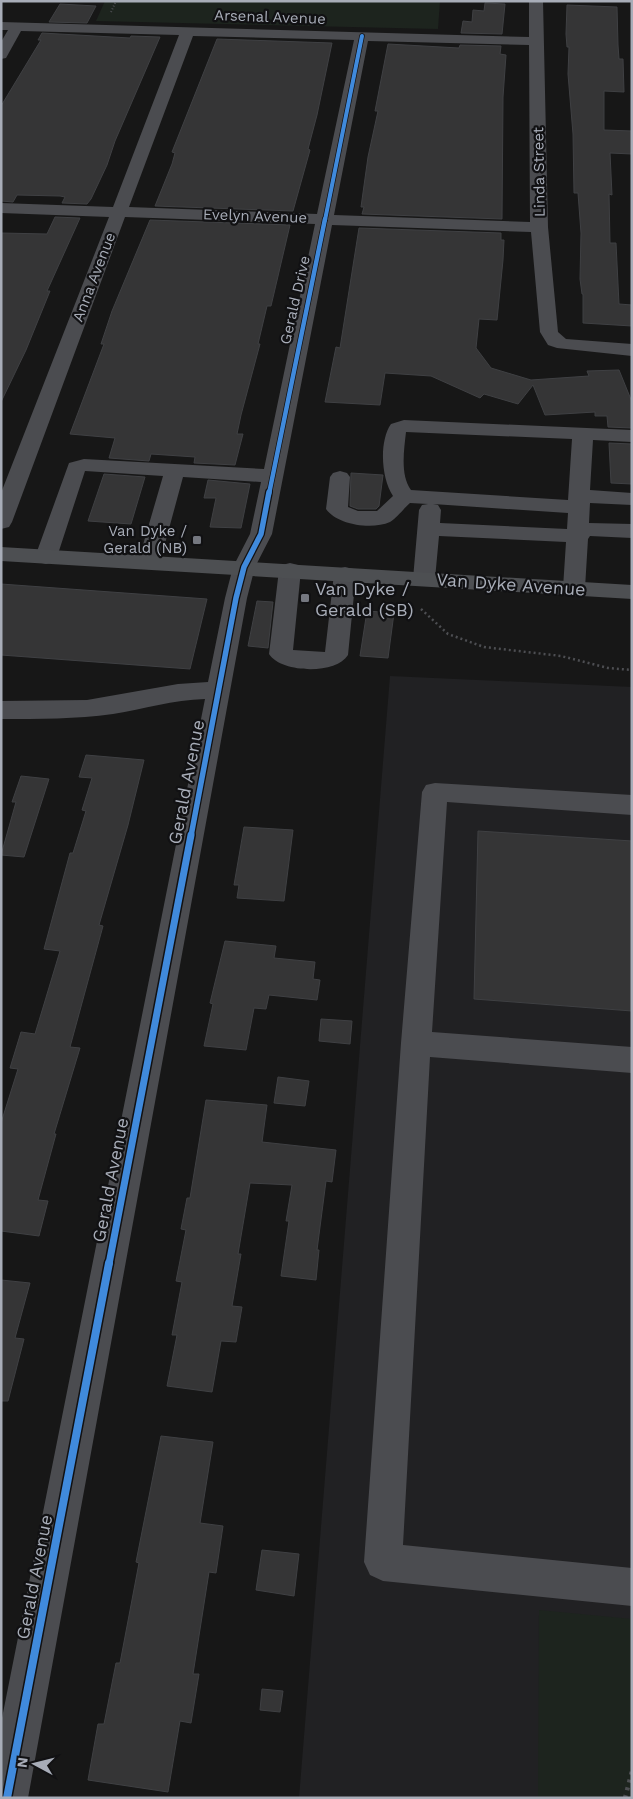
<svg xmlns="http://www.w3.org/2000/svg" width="633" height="1799" font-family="'Work Sans',sans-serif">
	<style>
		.built { fill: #212123 }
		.green { fill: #1d241e }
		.building { fill: #353536; stroke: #3f4043 }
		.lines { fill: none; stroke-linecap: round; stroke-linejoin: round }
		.path-far2 { stroke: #4d4e52; stroke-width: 2; stroke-dasharray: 1 2; stroke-linecap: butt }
		.path-far1 { stroke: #4d4e52; stroke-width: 2.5; stroke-dasharray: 2 3; stroke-linecap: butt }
		.path { stroke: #4d4e52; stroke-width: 4.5; stroke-dasharray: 3 5; stroke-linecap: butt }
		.minor { fill: #4b4c50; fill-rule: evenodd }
		.major { fill: #4d4f52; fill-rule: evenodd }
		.cycleway-far4-casing { stroke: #111113; stroke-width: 5.5 }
		.cycleway-far3-casing { stroke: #111113; stroke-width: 6 }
		.cycleway-far2-casing { stroke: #111113; stroke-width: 8 }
		.cycleway-far1-casing { stroke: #111113; stroke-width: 10 }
		.cycleway-casing { stroke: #111113; stroke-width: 11 }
		.cycleway-far4 { stroke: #408adc; stroke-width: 4 }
		.cycleway-far3 { stroke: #408adc; stroke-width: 4.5 }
		.cycleway-far2 { stroke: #408adc; stroke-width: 5.5 }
		.cycleway-far1 { stroke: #408adc; stroke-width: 7 }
		.cycleway { stroke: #408adc; stroke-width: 8 }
		.poi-dot { fill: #757880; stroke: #111113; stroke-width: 2 }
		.labels { text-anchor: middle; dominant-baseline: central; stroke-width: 4.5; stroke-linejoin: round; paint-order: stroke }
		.far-street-label { font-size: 15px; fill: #a8adb8; stroke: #111113 }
		.far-poi-label { font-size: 15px; fill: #a8adb8; stroke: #111113; text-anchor: end }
		.street-label { font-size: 18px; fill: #a8adb8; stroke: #111113 }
		.poi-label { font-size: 18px; fill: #a8adb8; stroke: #111113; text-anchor: start }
	</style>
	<rect width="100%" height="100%" fill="#171717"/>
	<polygon class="built" points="390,676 632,687 632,1798 299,1798"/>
	<g class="green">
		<polygon points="105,1 440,1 438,29 96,21"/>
		<polygon points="539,1610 632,1619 632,1798 538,1798"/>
	</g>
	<g class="building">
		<polygon points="485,3 505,4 502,34 461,33 463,21 472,22 473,10 484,11"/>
		<polygon points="60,4 96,6 87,23 49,22"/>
		<polygon points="567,5 617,7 618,45 619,59 623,59 624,92 604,91 604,130 632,131 632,154 610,153 612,195 609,194 610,243 616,243 619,304 632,305 632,326 583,323 583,294 582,294 580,279 581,233 578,193 574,193 573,134 568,74 569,47 567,47 566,34"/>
		<polygon points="42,33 130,38 131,36 160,37 115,141 107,165 91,199 87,204 62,203 65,197 60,196 17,195 13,202 1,201 1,106 41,40 38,40"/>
		<polygon points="217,39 332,43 317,115 308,149 310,150 293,211 155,206 172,164 175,153 172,152"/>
		<polygon points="388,44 459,48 460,45 501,46 500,54 506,55 503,97 502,219 362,214 364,207 361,207 368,157 378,111 375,111"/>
		<polygon points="55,217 80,218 47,291 50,291 26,350 1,402 1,233 47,234"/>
		<polygon points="150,220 290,225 271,306 267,306 258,344 260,344 241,415 237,434 243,434 235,465 194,463 195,457 151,454 149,461 109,458 115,438 70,434 104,344 101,344 112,311"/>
		<polygon points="359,228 501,233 501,240 504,240 503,260 497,320 479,319 476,348 491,368 531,380 589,376 587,371 619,370 632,402 632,428 608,427 607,416 595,416 595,412 545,415 533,385 518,404 484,394 480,398 431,376 385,373 380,405 325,402 336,347 340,348"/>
		<polygon points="609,443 632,444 632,484 611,483"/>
		<polygon points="351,473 383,475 379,506 376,509 358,509 350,506"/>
		<polygon points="104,474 145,477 131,524 88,521"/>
		<polygon points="208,480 250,484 241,528 210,527 216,498 204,498"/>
		<polygon points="1,584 207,599 190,669 1,655"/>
		<polygon points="257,601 273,602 268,648 248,646"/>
		<polygon points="367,611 394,613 388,658 360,656"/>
		<polygon points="86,755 144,760 128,825 99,925 103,926 70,1047 80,1048 54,1134 56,1134 38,1200 48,1201 39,1236 1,1231 1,1123 18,1069 10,1068 21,1032 35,1034 60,951 44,949 70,853 73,853 86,811 82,810 92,778 79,777"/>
		<polygon points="21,776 49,779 24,857 1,855 16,802 12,802"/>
		<polygon points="244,827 293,830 284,901 237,898 239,885 234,885"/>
		<polygon points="478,831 632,841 632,1011 474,999"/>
		<polygon points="225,941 276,946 274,958 315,962 313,979 320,980 317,1000 269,995 266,1009 254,1008 246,1050 204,1046 213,1004 210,1003"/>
		<polygon points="321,1019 352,1021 350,1044 319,1041"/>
		<polygon points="278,1077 309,1081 305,1106 274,1103"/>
		<polygon points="206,1100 267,1105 262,1142 336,1150 332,1182 326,1181 317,1250 319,1250 316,1280 281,1276 289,1221 286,1221 292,1185 250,1183 238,1254 241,1254 232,1306 242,1307 236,1342 221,1341 212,1392 167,1386 177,1335 172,1335 182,1282 176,1281 186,1230 181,1229 187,1198 190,1198"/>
		<polygon points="1,1280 30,1283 15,1338 24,1339 8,1401 1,1401"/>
		<polygon points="161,1436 213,1442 200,1523 223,1526 216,1573 209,1572 193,1674 199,1674 191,1723 180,1721 168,1792 88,1780 98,1724 104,1724 116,1663 120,1663 139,1563 136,1562"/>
		<polygon points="262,1550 299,1554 294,1596 256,1590"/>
		<polygon points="262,1689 283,1691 280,1712 260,1710"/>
	</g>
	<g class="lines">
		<polyline class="path-far2" points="111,12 116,1"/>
		<polyline class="path-far1" points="421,609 448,634 484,647 561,656 608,668 632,670"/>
		<polyline class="path" points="625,1798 632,1771"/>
		<g class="minor">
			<path d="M 529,1 L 543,1 L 548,227 L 558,332 L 566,339 L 632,344 L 632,356 L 557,348 L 548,345 L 540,332 L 531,232 L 332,225 L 272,534 L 255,567 L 247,598 L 28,1798 L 1,1798 L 1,1723 L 205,699 C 173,700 144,709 113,714 C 76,719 39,719 1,719 L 1,701 L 87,700 L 178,684 L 208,682 L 225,598 L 233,567 L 250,534 L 261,482 L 183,477 L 160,562 L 157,567 L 149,569 L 141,567 L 138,562 L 163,476 L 85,471 L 57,557 L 54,562 L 46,564 L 38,562 L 35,557 L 69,463 L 84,459 L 264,469 L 315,224 L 125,217 L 12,522 L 9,527 L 1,529 L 1,493 L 109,217 L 1,213 L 1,203 L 113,207 L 179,35 L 21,31 L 6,58 L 1,59 L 1,42 L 8,30 L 1,30 L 1,22 L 529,37 ZM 193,36 L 354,40 L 317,214 L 129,207 ZM 368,41 L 529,45 L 530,222 L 334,215 Z"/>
			<path d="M 404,420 L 632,430 L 632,442 L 593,440 L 590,490 L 632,493 L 632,505 L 590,503 L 589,523 L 632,524 L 632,538 L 590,536 L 588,539 L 585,588 L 582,593 L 574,595 L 566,593 L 563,588 L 566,542 L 439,536 L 435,579 L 432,584 L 424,586 L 416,584 L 413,579 L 419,510 L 422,505 L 428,504 L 410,503 C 404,508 397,518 390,522 C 372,530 337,525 326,509 L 330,477 L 333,473 L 340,471 L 347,473 L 350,477 L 348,507 L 358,511 L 377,511 L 393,496 C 381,478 379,441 391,424 ZM 406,432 L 572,439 L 568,500 L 411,490 C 400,475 404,450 406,432 ZM 433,504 L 568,513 L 567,529 L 440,523 L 441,510 L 438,505 Z"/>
			<path d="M 290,563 L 298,565 L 301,570 L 293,650 L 325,652 L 334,574 L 337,569 L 345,567 L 353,569 L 356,574 L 348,655 C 336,675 281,673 269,654 L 279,570 L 282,565 Z"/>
			<polygon points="435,783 632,795 632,815 447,802 432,1032 632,1047 632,1073 430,1057 403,1545 632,1568 632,1606 383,1581 370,1575 364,1562 401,1043 422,792 426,785"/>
		</g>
		<polygon class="major" points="1,547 632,585 632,599 1,561"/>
		<defs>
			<polyline id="cycleway-far4" points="325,220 362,36"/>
			<polyline id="cycleway-far3" points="269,494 325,219"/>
			<polyline id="cycleway-far2" points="191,836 236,598 244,567 261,534 269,492"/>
			<polyline id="cycleway-far1" points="109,1264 191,835"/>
			<polyline id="cycleway" points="7,1798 109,1263"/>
		</defs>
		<use href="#cycleway-far4" class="cycleway-far4-casing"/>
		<use href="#cycleway-far3" class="cycleway-far3-casing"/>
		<use href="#cycleway-far2" class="cycleway-far2-casing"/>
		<use href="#cycleway-far1" class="cycleway-far1-casing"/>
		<use href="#cycleway" class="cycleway-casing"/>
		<use href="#cycleway-far4" class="cycleway-far4"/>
		<use href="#cycleway-far3" class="cycleway-far3"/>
		<use href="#cycleway-far2" class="cycleway-far2"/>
		<use href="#cycleway-far1" class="cycleway-far1"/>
		<use href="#cycleway" class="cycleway"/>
	</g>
	<g class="poi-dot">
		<rect x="192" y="535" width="10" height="10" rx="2.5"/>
		<rect x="300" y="593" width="10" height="10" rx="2.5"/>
	</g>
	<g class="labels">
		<g class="far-street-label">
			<text transform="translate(270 17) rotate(2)">Arsenal Avenue</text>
			<text transform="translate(539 172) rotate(-91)">Linda Street</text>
			<text transform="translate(255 216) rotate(2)">Evelyn Avenue</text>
			<text transform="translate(94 277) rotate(-69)">Anna Avenue</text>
			<text transform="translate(295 300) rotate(-77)">Gerald Drive</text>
		</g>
		<g class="far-poi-label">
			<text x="187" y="531">Van Dyke /<tspan x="187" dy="17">Gerald (NB)</tspan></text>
		</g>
		<g class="street-label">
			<text transform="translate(511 584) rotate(4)">Van Dyke Avenue</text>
			<text transform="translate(186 782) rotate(-79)">Gerald Avenue</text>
			<text transform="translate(110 1180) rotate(-79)">Gerald Avenue</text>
			<text transform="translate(34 1577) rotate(-79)">Gerald Avenue</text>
		</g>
		<g class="poi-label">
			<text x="315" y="588">Van Dyke /<tspan x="315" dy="21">Gerald (SB)</tspan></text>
		</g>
	</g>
	<rect width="633" height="1799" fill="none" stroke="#a8adb8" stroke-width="5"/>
	<g transform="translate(35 1764) rotate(277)" stroke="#111113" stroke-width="4" paint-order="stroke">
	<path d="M0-4L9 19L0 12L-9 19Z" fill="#a8adb8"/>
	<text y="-8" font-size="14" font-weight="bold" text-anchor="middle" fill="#a8adb8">N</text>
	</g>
</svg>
